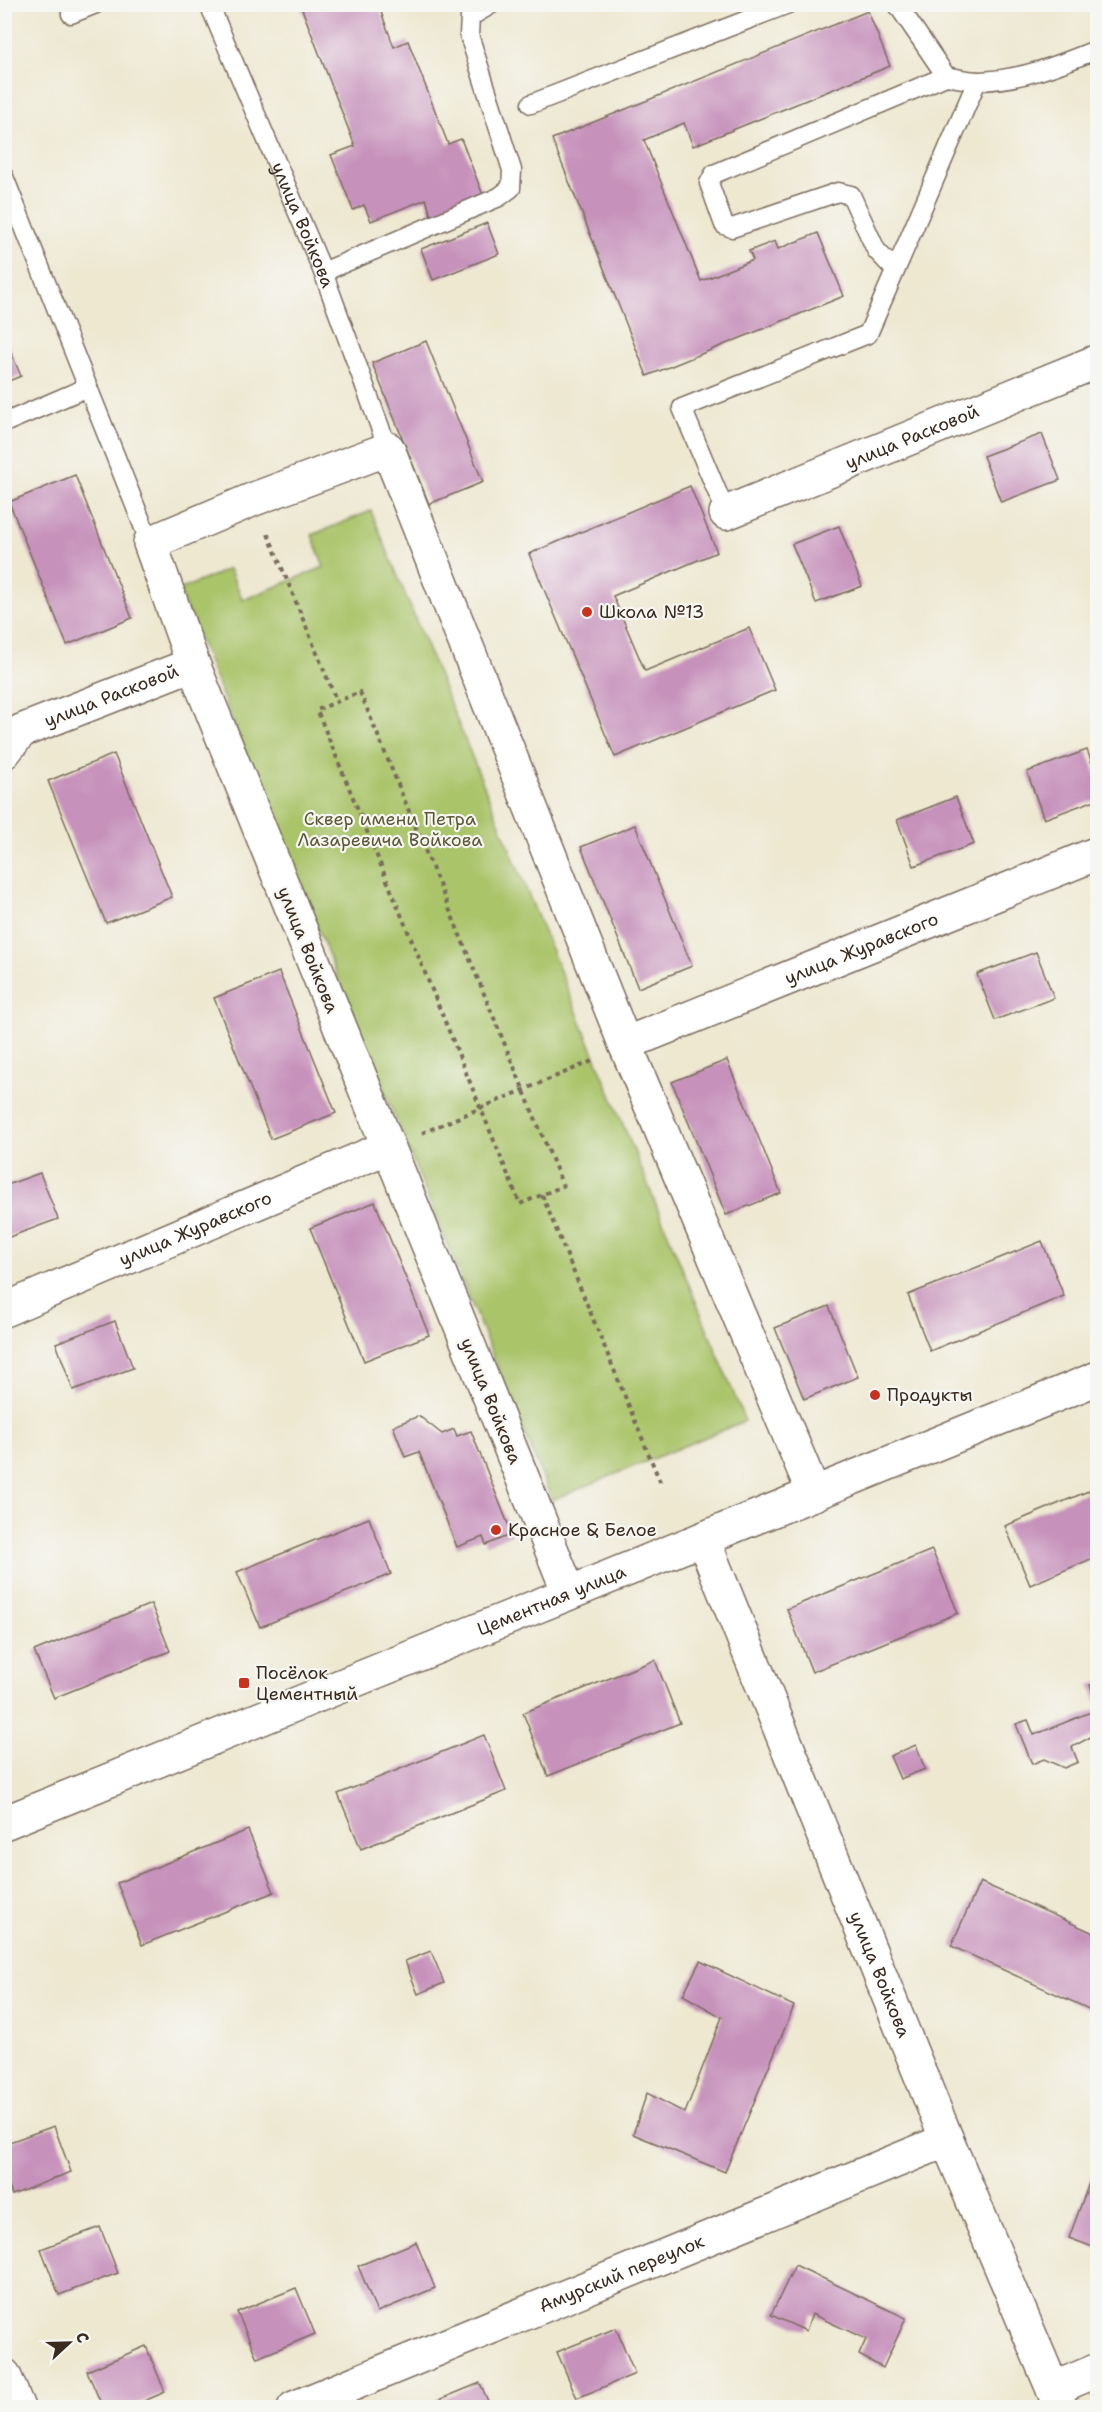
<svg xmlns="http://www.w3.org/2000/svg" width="1102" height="2412" font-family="'Shantell Sans',sans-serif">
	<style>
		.green { fill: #aac46a; stroke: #727744; stroke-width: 1.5 }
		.building { fill: #c691bb }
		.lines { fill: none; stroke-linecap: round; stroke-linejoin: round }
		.service-casing { stroke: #7a6c5d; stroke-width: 21 }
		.minor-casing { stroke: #7a6c5d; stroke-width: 36 }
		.primary-casing { stroke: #7a6c5d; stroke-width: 36 }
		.path { stroke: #7a6c5d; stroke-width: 4; stroke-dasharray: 4.5 4.5; stroke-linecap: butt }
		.service { stroke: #fff; stroke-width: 18 }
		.minor { stroke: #fff; stroke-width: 33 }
		.primary { stroke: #fff; stroke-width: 33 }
		.poi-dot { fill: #c8321e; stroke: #f6f6f2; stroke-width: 2 }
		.labels { text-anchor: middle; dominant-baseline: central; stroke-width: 4.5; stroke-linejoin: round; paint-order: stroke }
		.street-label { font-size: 18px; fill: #3b2a1e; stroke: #f6f6f2 }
		.poi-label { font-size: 18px; fill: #3b2a1e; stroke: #f6f6f2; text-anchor: start }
		.park-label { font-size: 18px; fill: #5c5835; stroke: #f6f6f2 }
	</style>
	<rect width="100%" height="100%" fill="#f6f6f2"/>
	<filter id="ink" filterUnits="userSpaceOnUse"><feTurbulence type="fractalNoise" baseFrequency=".0167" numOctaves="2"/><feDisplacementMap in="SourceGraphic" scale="12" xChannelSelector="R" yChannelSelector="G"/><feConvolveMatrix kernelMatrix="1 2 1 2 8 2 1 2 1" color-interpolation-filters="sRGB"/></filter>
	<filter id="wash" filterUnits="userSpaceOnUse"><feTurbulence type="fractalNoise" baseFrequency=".008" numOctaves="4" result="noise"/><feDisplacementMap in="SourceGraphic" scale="24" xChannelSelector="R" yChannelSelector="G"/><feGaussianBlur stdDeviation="1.35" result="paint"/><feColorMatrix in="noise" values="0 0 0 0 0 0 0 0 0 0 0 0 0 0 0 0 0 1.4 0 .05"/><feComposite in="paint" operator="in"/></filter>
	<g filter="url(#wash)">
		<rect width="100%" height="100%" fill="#eee8d1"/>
		<polygon class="green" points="371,511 745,1421 552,1500 179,590 229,569 243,600 324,567 312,535"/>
		<g id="blocks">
			<g class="building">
				<polygon points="300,4 378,4 394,47 408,41 448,144 461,139 483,195 431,216 426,199 371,221 364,205 353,210 331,155 355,146"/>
				<polygon points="868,11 890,66 693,146 684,123 644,140 701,281 753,260 749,251 775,241 778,249 818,233 844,296 647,376 552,139"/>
				<polygon points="487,223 499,254 433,280 421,249"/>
				<polygon points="4,336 21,376 4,383"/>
				<polygon points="426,341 483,482 429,504 372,363"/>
				<polygon points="1042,434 1060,480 1001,502 983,456"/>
				<polygon points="75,475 132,618 67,645 9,502"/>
				<polygon points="690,486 717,552 613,596 645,671 749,628 775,690 615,757 529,554"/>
				<polygon points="839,526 862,586 816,603 792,544"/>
				<polygon points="1087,750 1098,779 1098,799 1044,819 1027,772"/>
				<polygon points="114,754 172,897 106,923 48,781"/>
				<polygon points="956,797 974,844 914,866 897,820"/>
				<polygon points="635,825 692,966 638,988 581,847"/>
				<polygon points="1036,952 1054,998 995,1020 977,974"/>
				<polygon points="279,972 336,1113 271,1139 214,998"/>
				<polygon points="727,1060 781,1193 726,1215 672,1082"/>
				<polygon points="40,1173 58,1219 4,1239 4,1186"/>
				<polygon points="375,1202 429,1335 364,1361 310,1228"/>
				<polygon points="1042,1241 1064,1296 930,1351 908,1295"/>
				<polygon points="829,1306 858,1377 804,1399 775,1328"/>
				<polygon points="115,1321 133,1368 73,1390 56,1343"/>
				<polygon points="419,1416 442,1434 454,1429 457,1436 471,1431 512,1534 486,1545 483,1537 457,1547 419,1452 405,1457 393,1426"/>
				<polygon points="1098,1487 1098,1556 1030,1585 1005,1526"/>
				<polygon points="369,1518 391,1574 260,1627 237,1572"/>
				<polygon points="932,1550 958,1613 812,1672 787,1609"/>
				<polygon points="151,1604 170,1651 54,1698 34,1651"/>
				<polygon points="655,1660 680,1723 548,1776 523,1713"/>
				<polygon points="1098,1682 1098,1703 1097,1703 1090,1685"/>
				<polygon points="1098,1709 1098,1733 1072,1747 1078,1762 1064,1768 1044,1759 1032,1764 1016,1724 1028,1720 1034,1735"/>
				<polygon points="484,1735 506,1791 361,1849 338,1794"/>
				<polygon points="916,1745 925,1769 900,1779 890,1756"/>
				<polygon points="248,1830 274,1892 142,1945 117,1883"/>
				<polygon points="980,1882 1098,1935 1098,1998 1093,2011 951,1946"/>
				<polygon points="431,1951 444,1983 418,1994 405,1961"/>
				<polygon points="700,1961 794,2006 725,2172 633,2134 647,2093 685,2113 722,2017 683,1995"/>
				<polygon points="54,2126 71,2172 12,2195 4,2175 4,2144"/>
				<polygon points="1097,2161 1098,2161 1098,2249 1069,2238"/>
				<polygon points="100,2227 118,2273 59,2295 41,2249"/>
				<polygon points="416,2242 435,2288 377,2312 358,2266"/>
				<polygon points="795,2265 906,2318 883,2368 859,2355 866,2339 812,2314 806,2331 771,2315"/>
				<polygon points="296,2288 315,2334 257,2358 237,2312"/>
				<polygon points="616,2328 635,2374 577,2398 557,2352"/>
				<polygon points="146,2346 165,2392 128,2408 103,2408 87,2371"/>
				<polygon points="480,2383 491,2408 421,2408 421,2407"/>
			</g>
		</g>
	</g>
	<g filter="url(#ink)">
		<use href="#blocks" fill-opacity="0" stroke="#7a6c5d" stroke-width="1.5"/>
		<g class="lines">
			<defs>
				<g id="service">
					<path id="s1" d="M 209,4 L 323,272 L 388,449"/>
					<path d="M 897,4 L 946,76 C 957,78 969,81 979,81 C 1021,80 1059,65 1098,49"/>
					<polyline points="71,14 96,4"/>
					<polyline points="531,104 788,4"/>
					<polyline points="4,177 150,543"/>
					<polyline points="895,270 876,250 851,195 838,192 732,228 724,225 709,183 714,174 946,76"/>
					<polyline points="323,272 499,197 511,188 512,170 469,35 470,17 492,4"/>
					<polyline points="4,423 88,387"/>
					<polyline points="726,513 682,408 868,334 977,81"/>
				</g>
				<g id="minor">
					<path id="s2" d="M 726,513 L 1098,361"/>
					<path id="s3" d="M 4,752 L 21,731 L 193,664"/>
					<path id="s4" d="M 625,1044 L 1098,853"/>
					<path id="s5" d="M 4,1310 L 388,1147"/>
					<path id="s6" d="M 703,1539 L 947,2140 L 1061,2408"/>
					<polyline points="569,1593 193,664 150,543 254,499 388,449 625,1044 814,1494"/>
					<polyline points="4,2375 18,2408"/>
					<polyline points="1053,2389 1098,2370"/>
					<path id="s7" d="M 294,2408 L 947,2140"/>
				</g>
				<g id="primary">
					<path id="s8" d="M 4,1823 L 1098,1378"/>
				</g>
			</defs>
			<use href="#service" class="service-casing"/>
			<use href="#minor" class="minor-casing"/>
			<use href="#primary" class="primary-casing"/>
			<g class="path">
				<polyline points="268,534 337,702"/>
				<polygon points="360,692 563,1186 520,1204 317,710"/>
				<polyline points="422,1133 592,1061"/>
				<polyline points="542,1195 661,1484"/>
			</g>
			<use href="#service" class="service"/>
			<use href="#minor" class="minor"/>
			<use href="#primary" class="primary"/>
		</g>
	</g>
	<g class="poi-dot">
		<circle cx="587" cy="612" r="6"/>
		<circle cx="875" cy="1395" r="6"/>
		<circle cx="496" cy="1530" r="6"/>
		<rect x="238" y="1677" width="12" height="12" rx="3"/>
	</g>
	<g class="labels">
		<g class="street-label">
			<text stroke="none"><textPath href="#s1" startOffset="240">улица Войкова</textPath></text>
			<text stroke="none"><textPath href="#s2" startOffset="201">улица Расковой</textPath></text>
			<text stroke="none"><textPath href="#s3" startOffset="124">улица Расковой</textPath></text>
			<text stroke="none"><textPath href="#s4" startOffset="255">улица Журавского</textPath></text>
			<text transform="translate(308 950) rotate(68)">улица Войкова</text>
			<text stroke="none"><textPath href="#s5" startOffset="208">улица Журавского</textPath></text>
			<text transform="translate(491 1401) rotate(68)">улица Войкова</text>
			<text stroke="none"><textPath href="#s8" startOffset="591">Цементная улица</textPath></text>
			<text stroke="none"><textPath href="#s6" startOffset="470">улица Войкова</textPath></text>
			<text stroke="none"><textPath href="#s7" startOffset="354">Амурский переулок</textPath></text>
		</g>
		<g class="poi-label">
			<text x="599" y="612">Школа №13</text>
			<text x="887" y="1395">Продукты</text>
			<text x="508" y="1530">Красное &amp; Белое</text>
			<text x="256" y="1673">Посёлок<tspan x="256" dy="21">Цементный</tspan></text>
		</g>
		<g class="park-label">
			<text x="390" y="819">Сквер имени Петра<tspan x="390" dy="21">Лазаревича Войкова</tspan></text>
		</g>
	</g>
	<rect width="1102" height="2412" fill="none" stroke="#f6f6f2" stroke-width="24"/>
	<g transform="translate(69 2343) rotate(68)" stroke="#f6f6f2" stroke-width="4.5" paint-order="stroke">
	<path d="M0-4.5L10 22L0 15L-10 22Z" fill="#3b2a1e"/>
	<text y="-9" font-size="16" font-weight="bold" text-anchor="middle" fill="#3b2a1e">С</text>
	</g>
</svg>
